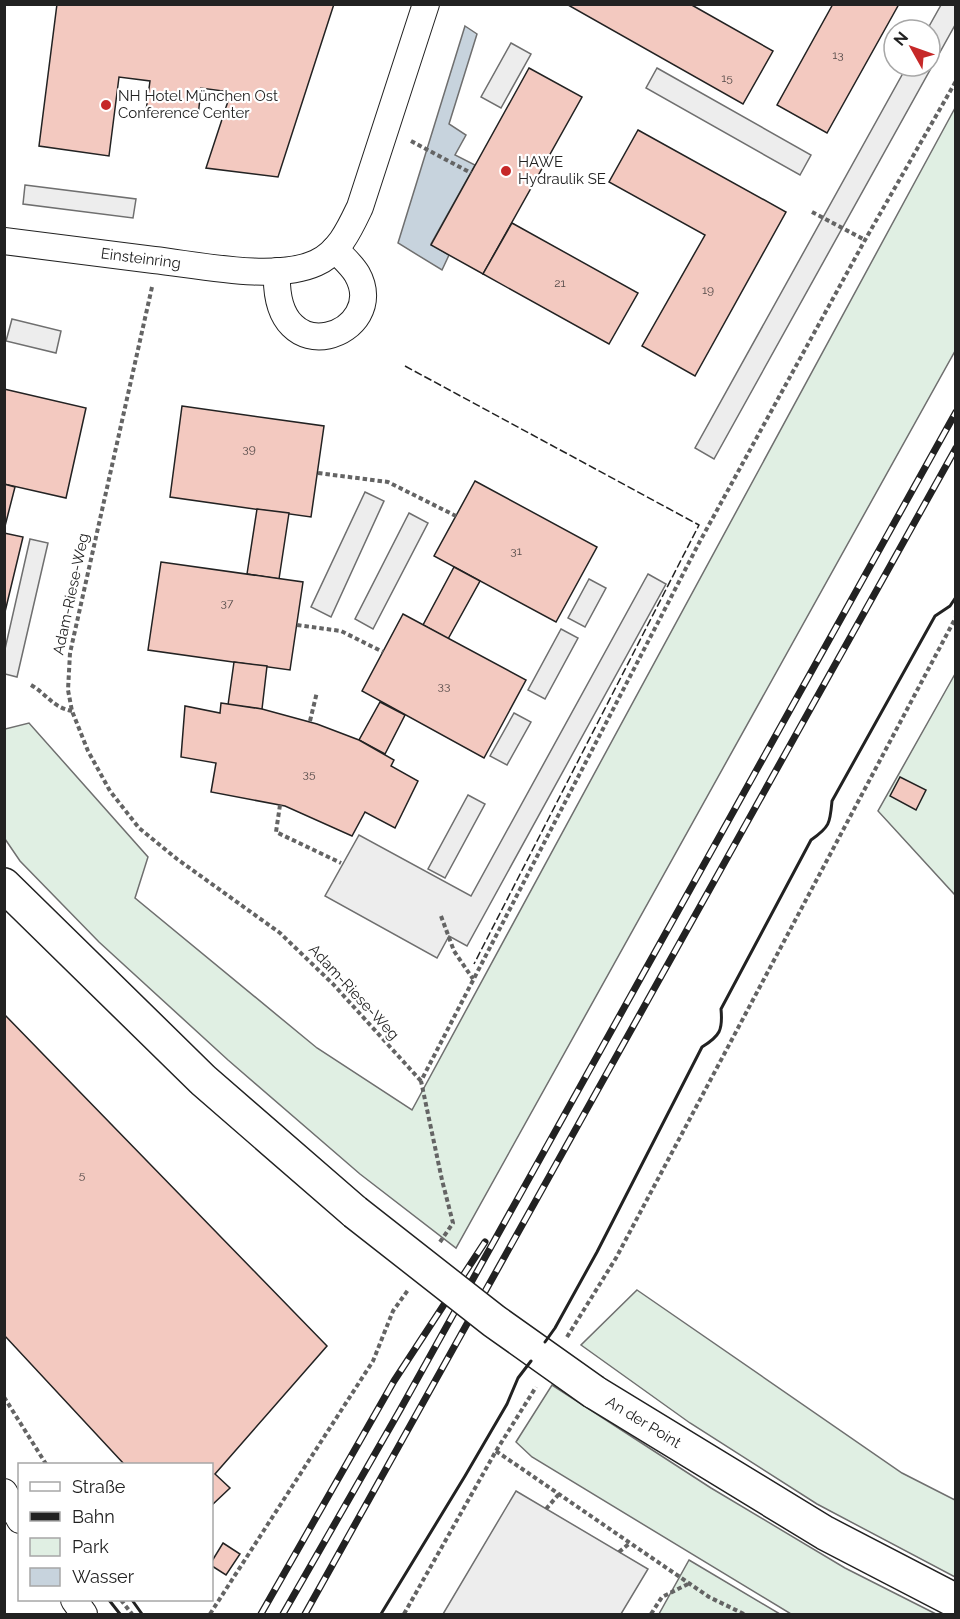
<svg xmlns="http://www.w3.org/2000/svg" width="960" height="1619" font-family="Raleway,sans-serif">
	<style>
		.green { fill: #e0efe3; stroke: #6f6f6f; stroke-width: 1.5 }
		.parking { fill: #ededed; stroke: #6f6f6f; stroke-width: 1.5 }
		.water { fill: #c7d3dd; stroke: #6f6f6f; stroke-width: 1.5 }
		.building { fill: #f3c9c0; stroke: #222; stroke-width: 1.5 }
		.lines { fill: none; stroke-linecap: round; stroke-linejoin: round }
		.street-casing { stroke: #222; stroke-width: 28 }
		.secondary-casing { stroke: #222; stroke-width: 36 }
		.path { stroke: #646464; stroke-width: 4; stroke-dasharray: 4.5 3; stroke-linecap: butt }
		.street { stroke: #fff; stroke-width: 26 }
		.secondary { stroke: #fff; stroke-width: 33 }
		.rail-casing { stroke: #222; stroke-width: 7 }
		.rail { stroke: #fff; stroke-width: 4.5; stroke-dasharray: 14; stroke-linecap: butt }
		.secondary-bridge-casing { stroke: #222; stroke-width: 36; stroke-linecap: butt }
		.secondary-bridge { stroke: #fff; stroke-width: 33 }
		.fence { stroke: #222; stroke-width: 1.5; stroke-dasharray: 8 3; stroke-linecap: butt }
		.wall { stroke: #222; stroke-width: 3 }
		.poi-dot { fill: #c62828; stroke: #fff; stroke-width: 2 }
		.labels { text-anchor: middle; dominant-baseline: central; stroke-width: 4.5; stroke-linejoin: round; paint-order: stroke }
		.number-label { font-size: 12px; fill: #564c4a }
		.poi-label { font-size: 15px; fill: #222; stroke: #fff; text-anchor: start }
		.street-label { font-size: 15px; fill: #222; stroke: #fff }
	</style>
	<rect width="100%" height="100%" fill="#fff"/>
	<g class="green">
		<polygon points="955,108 955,351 456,1248 360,1174 228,1060 99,942 20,861 5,839 5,729 29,723 148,857 135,898 317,1048 412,1110"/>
		<polygon points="955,674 955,895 878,811"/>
		<polygon points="637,1290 902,1473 955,1500 955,1577 817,1504 690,1423 581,1345"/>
		<polygon points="552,1385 711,1488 845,1568 936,1614 791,1614 532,1457 516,1442"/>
		<polygon points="689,1560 780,1614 659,1614"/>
	</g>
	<g class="parking">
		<polygon points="941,5 955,5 955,25 714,459 695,448 907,66 930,66 930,30 927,30"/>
		<polygon points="511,43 531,54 501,108 481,97"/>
		<polygon points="657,68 811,155 800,175 646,88"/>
		<polygon points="25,185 136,199 133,218 23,204"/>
		<polygon points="12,319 61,331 56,353 6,341"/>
		<polygon points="365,492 384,501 331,617 311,607"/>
		<polygon points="409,513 428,523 373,629 355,619"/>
		<polygon points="30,539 48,543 17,677 5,674 5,649"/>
		<polygon points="648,574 666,584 467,946 449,936 437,958 325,896 359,835 471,896"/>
		<polygon points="589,579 606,588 585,627 568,618"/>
		<polygon points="561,629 578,638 545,699 528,690"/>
		<polygon points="514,713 531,722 507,765 490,756"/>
		<polygon points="468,795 485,804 445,878 428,869"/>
		<polygon points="516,1491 648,1569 621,1614 443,1614"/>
	</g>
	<polygon class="water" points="465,26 477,34 449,124 466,135 455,155 475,165 431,244 449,255 442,270 398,243"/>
	<g class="building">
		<polygon points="57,4 334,4 278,177 206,168 231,92 201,88 198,117 146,111 150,81 119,77 109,156 39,146"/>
		<polygon points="690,4 773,51 743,104 568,5"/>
		<polygon points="833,4 899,4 827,133 777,105"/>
		<polygon points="529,68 582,97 483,274 431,245"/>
		<polygon points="638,130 786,212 695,376 642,346 705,235 609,182"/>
		<polygon points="512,223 638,293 609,344 483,274"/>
		<polygon points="4,389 86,408 66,498 4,484"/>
		<polygon points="182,406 324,426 311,517 170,497"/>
		<polygon points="475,481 597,547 556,622 434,556"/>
		<polygon points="4,484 15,487 4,530"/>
		<polygon points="257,509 289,513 279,579 247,574"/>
		<polygon points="4,533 23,537 4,616"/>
		<polygon points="161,562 303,582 290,670 148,650"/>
		<polygon points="454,567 480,581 448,639 423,625"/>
		<polygon points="403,614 526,680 484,758 362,691"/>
		<polygon points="234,662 267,666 262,709 228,705"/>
		<polygon points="380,702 405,715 385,754 359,740"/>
		<polygon points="221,703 262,709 317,724 359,740 394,760 391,766 418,781 395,828 365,812 352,836 285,806 211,792 216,763 181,757 185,706 220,713"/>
		<polygon points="900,777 926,790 916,810 890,796"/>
		<polygon points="4,1014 327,1346 215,1474 230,1488 212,1505 212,1464 124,1464 4,1335"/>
		<polygon points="223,1543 240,1554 226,1575 212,1566 212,1561"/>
	</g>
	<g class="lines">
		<defs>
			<g id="street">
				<path id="s1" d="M 4,241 C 54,247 104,254 154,260 C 199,265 274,282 316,263 C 339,253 350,228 360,207 L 426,4"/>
				<path d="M 277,271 C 272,379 391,334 357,274 C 351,264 342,257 335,249"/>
				<polyline points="4,1492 20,1520"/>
				<polyline points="74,1600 84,1614"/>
			</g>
			<g id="secondary">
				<polyline points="4,885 203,1080 355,1212"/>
				<path id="s2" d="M 594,1392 L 825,1533 L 956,1601"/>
			</g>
		</defs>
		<use href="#street" class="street-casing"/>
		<use href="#secondary" class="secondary-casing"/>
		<g class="path">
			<polyline points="411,141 471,173"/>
			<polyline points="812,212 865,240"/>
			<polyline points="152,287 70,653 68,690 72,711 88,751 110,791 139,828 177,859 280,933 333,984 421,1081"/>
			<polyline points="318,473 388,482 456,516"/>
			<polyline points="297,625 341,631 383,652"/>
			<path d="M 31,685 C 48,695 52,707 72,711"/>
			<polyline points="310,721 317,692"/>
			<polyline points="280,805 276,832 341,863"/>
			<polyline points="441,916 454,951 473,979"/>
			<polyline points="440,1242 453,1223 442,1180 421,1081 699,543 865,240 956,81"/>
			<polyline points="567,1337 616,1258 956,617"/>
			<polyline points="4,1397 46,1464"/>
			<polyline points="496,1451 709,1597 744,1614"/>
			<polyline points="546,1509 559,1494"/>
			<polyline points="619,1552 630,1543"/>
			<polyline points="121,1600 132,1614"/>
			<polyline points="210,1614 373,1361 393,1311 408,1290"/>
			<polyline points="404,1614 496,1451 536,1387"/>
			<polyline points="651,1614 662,1597 688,1584"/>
		</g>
		<use href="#street" class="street"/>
		<use href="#secondary" class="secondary"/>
		<defs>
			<g id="rail">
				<polyline points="261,1614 394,1381 485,1242"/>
				<polyline points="283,1614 400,1410 956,412"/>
				<polyline points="305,1614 956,448"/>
			</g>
		</defs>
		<use href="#rail" class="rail-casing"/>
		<use href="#rail" class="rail"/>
		<defs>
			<polyline id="secondary-bridge" points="355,1212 494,1321 594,1392"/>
		</defs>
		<use href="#secondary-bridge" class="secondary-bridge-casing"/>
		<use href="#secondary-bridge" class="secondary-bridge"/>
		<polyline class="fence" points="405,366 699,525 474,964"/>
		<g class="wall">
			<path d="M 545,1342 L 555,1328 L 597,1252 L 702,1047 C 720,1036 723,1030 721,1009 L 811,840 C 830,827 830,823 832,801 L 935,616 L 950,606 L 956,597"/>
			<polyline points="109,1600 120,1614"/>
			<polyline points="132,1600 142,1614"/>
			<polyline points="381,1614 465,1476 507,1404 518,1378 531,1361"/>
		</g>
	</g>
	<g class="poi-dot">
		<circle cx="106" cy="105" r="6"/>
		<circle cx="506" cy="171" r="6"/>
	</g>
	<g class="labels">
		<g class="number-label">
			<text x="838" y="55">13</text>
			<text x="727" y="78">15</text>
			<text x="560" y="283">21</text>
			<text x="708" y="290">19</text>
			<text x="249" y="449">39</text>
			<text x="516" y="551">31</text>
			<text x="227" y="603">37</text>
			<text x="444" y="686">33</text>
			<text x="309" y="774">35</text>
			<text x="82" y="1175">5</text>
		</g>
		<g class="poi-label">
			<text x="118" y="96">NH Hotel München Ost<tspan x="118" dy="17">Conference Center</tspan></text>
			<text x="518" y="162">HAWE<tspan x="518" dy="17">Hydraulik SE</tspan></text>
		</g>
		<g class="street-label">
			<text stroke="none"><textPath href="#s1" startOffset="138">Einsteinring</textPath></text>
			<text transform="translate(71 594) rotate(-78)">Adam-Riese-Weg</text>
			<text transform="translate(354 992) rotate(47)">Adam-Riese-Weg</text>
			<text stroke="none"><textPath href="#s2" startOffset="58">An der Point</textPath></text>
		</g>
	</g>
	<rect width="960" height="1619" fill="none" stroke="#222222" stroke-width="12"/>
	<rect x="18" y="1463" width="195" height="138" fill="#ffffff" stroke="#a7a7a7" stroke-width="1.5"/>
	<rect x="30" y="1482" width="30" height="9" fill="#ffffff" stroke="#a7a7a7" stroke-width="1.5"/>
	<text x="72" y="1493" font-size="18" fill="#222222">Straße</text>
	<rect x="30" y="1512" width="30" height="9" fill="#222222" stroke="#a7a7a7" stroke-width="1.5"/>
	<text x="72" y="1523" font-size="18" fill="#222222">Bahn</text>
	<rect x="30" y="1538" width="30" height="18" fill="#e0efe3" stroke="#a7a7a7" stroke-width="1.5"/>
	<text x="72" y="1553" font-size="18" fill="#222222">Park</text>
	<rect x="30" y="1568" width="30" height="18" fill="#c7d3dd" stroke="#a7a7a7" stroke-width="1.5"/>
	<text x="72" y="1583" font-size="18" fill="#222222">Wasser</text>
	<g transform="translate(912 48) rotate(310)"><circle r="28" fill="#ffffff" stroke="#a7a7a7" stroke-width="1.5"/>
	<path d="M0-4.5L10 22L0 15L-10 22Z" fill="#c62828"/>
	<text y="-9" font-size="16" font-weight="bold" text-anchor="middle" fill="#222222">N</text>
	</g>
</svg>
